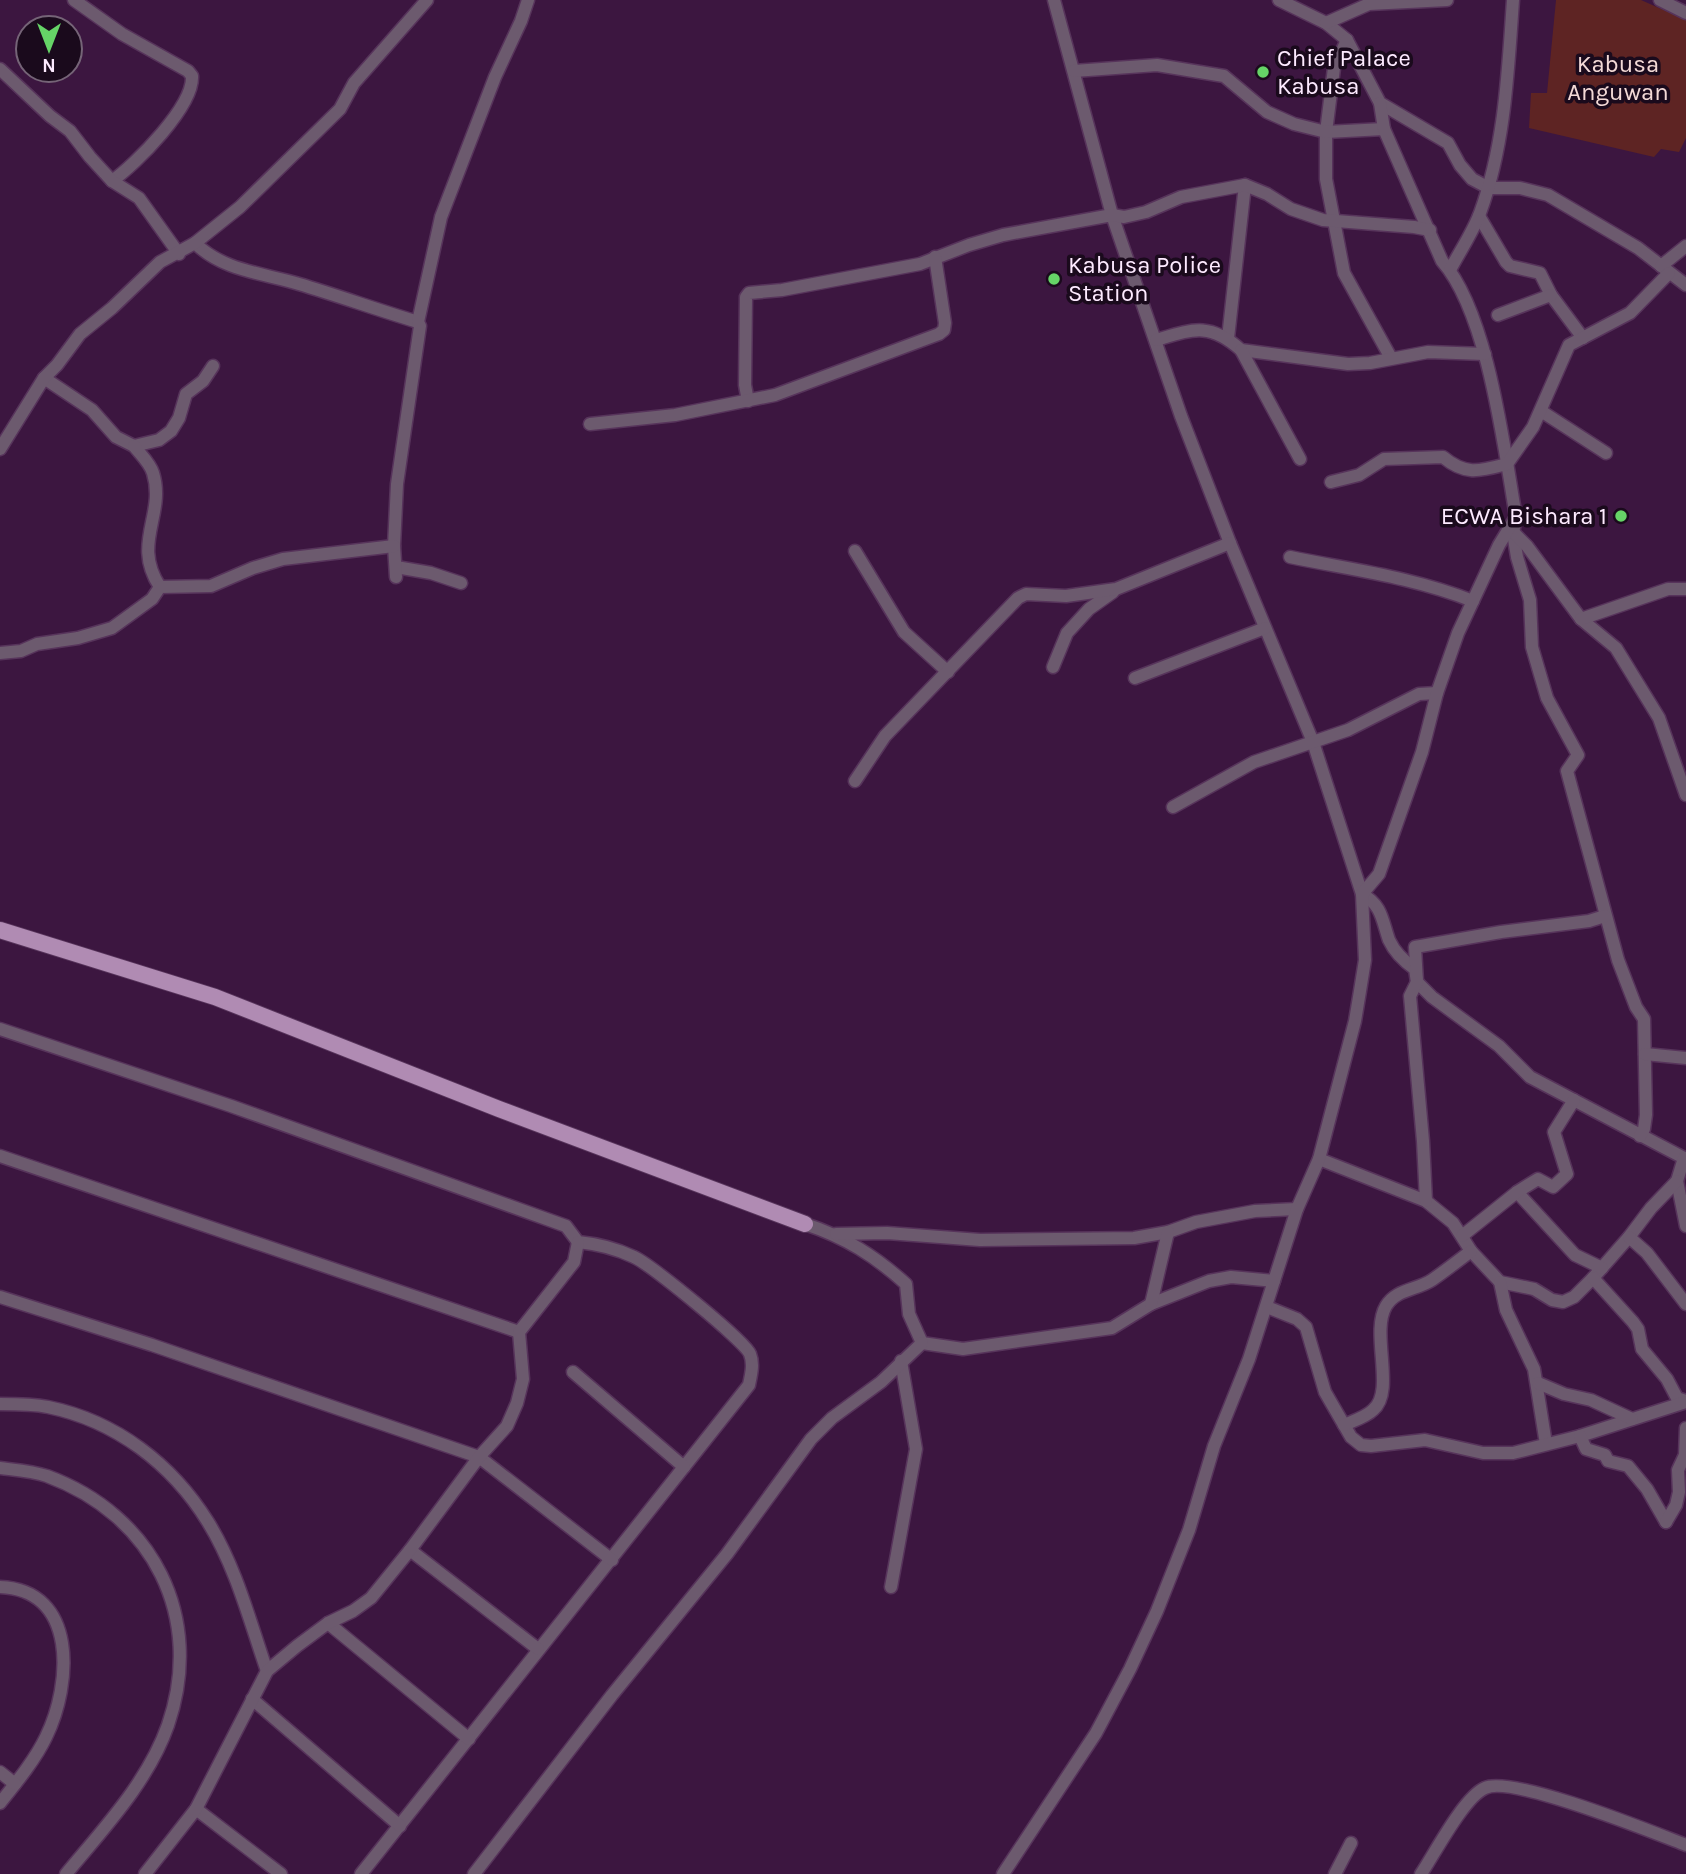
<svg xmlns="http://www.w3.org/2000/svg" width="1686" height="1874" font-family="Karla,sans-serif">
	<style>
		.green { fill: #5e2423 }
		.lines { fill: none; stroke-linecap: round; stroke-linejoin: round }
		.minor-casing { stroke: #57345b; stroke-width: 15 }
		.major-casing { stroke: #57345b; stroke-width: 18 }
		.minor { stroke: #6c5a6e; stroke-width: 12 }
		.major { stroke: #b08bb3; stroke-width: 16 }
		.poi-dot { fill: #66d467; stroke: #1a0a1c; stroke-width: 2.5 }
		.labels { text-anchor: middle; dominant-baseline: central; stroke-width: 7; stroke-linejoin: round; paint-order: stroke }
		.poi-label { font-size: 24px; fill: #fdeaff; stroke: #1a0a1c; text-anchor: start }
		.park-label { font-size: 24px; fill: #f3d9d6; stroke: #1a0a1c }
	</style>
	<rect width="100%" height="100%" fill="#3c1640"/>
	<polygon class="green" points="1556,0 1641,0 1686,20 1686,138 1679,152 1661,149 1654,157 1529,128 1531,93 1547,93"/>
	<g class="lines">
		<defs>
			<g id="minor">
				<path d="M 74,0 L 122,34 L 188,71 L 192,76 C 194,106 136,164 112,181"/>
				<path d="M 1054,0 L 1112,215 L 1181,416 L 1230,543 L 1313,742 L 1362,894 C 1382,905 1382,920 1389,940 C 1394,951 1405,962 1415,969 L 1417,982 L 1432,997 L 1499,1046 L 1530,1077 L 1686,1159"/>
				<polyline points="1279,0 1326,23 1347,40 1380,103 1448,143 1460,165 1472,179 1489,188 1520,188 1548,195 1638,248 1686,285"/>
				<polyline points="1660,0 1686,13"/>
				<polyline points="1326,23 1369,4 1447,0"/>
				<polyline points="1347,40 1334,68 1326,132 1326,179 1344,273 1391,358"/>
				<polyline points="0,69 50,116 70,131 90,157 112,181 139,198 179,254"/>
				<polyline points="1074,71 1157,65 1224,76 1267,112 1294,124 1326,132 1384,129"/>
				<path d="M 1380,103 L 1384,129 L 1442,261 C 1488,313 1504,448 1516,517 L 1513,533 L 1517,557 L 1530,600 L 1532,647 L 1547,698 L 1578,755 L 1567,771 L 1618,960 L 1636,1007 L 1644,1019 L 1646,1115 L 1644,1129 L 1640,1136"/>
				<polyline points="1479,216 1506,262 1510,266 1540,273 1551,295 1583,338"/>
				<path d="M 195,243 C 223,271 263,273 299,284 C 339,296 378,310 418,322"/>
				<polyline points="1661,266 1686,246"/>
				<path d="M 1450,270 C 1460,251 1473,232 1480,213 C 1505,145 1508,71 1513,0"/>
				<polyline points="1498,315 1551,295"/>
				<polyline points="1228,338 1245,185"/>
				<path d="M 1156,340 C 1193,329 1210,322 1241,350 L 1348,364 L 1370,363 L 1428,352 L 1485,354"/>
				<polyline points="1241,350 1300,459"/>
				<polyline points="44,378 92,410 116,437 134,446 159,440 171,431 179,418 186,394 203,381 213,366"/>
				<polyline points="748,401 745,385 746,297 749,293 782,290 920,264 969,245 1003,235 1112,215 1124,217 1146,212 1181,197 1245,185 1267,194 1291,209 1323,220 1414,227 1430,230"/>
				<polyline points="1541,411 1606,453"/>
				<polyline points="590,424 675,415 775,395 939,334 944,330 945,323 935,257"/>
				<path d="M 134,446 C 141,455 150,463 153,473 C 166,515 131,543 160,587"/>
				<polyline points="0,449 44,378 57,365 80,334 112,308 160,262 195,243 240,207 340,109 354,83 427,0"/>
				<path d="M 1331,482 L 1359,475 L 1384,459 L 1443,457 C 1466,476 1480,471 1507,464 L 1533,427 L 1569,345 L 1630,313 L 1669,273"/>
				<polyline points="1514,533 1527,546 1581,619 1616,648 1659,718 1686,795"/>
				<polyline points="855,551 904,632 948,672"/>
				<path d="M 1290,557 C 1353,570 1412,577 1473,601"/>
				<polyline points="396,567 431,573 461,583"/>
				<polyline points="396,577 394,546 397,484 420,326 418,322 441,217 495,77 521,21 528,0"/>
				<polyline points="1581,619 1668,589 1686,589"/>
				<polyline points="0,653 21,651 37,644 78,638 112,628 152,599 160,587 211,586 253,568 283,559 394,546"/>
				<polyline points="1053,667 1067,633 1089,609 1113,592"/>
				<polyline points="1135,678 1265,628"/>
				<polyline points="855,781 885,736 1018,598 1026,594 1066,596 1116,589 1230,543"/>
				<polyline points="1173,807 1254,762 1348,730 1419,694 1437,693"/>
				<path d="M 0,1029 L 231,1106 L 566,1226 L 578,1242 C 599,1244 615,1248 634,1257 C 651,1265 745,1341 750,1354 C 754,1364 751,1375 749,1385 L 361,1874"/>
				<polyline points="1645,1054 1686,1058"/>
				<polyline points="0,1156 519,1332"/>
				<polyline points="1684,1158 1677,1181 1686,1226"/>
				<polyline points="1319,1159 1426,1201 1453,1223 1471,1251 1500,1282 1534,1289 1552,1300 1563,1302 1574,1297 1593,1278 1629,1237 1651,1208 1677,1181"/>
				<polyline points="1517,1192 1575,1255 1602,1268"/>
				<polyline points="1426,1201 1423,1141 1410,996 1417,982 1415,947 1501,932 1589,921 1605,916"/>
				<path d="M 805,1224 C 845,1237 875,1256 906,1284 L 909,1314 L 922,1343 L 963,1349 L 1112,1328 L 1151,1304 L 1209,1281 L 1231,1277 L 1274,1281"/>
				<polyline points="836,1234 887,1233 980,1240 1134,1238 1168,1232 1196,1222 1255,1211 1297,1209"/>
				<polyline points="1462,1236 1517,1192 1538,1179 1553,1187 1567,1174 1554,1132 1574,1100"/>
				<polyline points="1629,1237 1647,1253 1686,1304"/>
				<polyline points="1593,1278 1633,1322 1638,1329 1642,1349 1667,1379 1677,1398 1686,1401"/>
				<polyline points="1500,1282 1506,1310 1534,1369 1546,1444"/>
				<polyline points="0,1297 152,1345 479,1457 612,1560"/>
				<polyline points="1151,1304 1168,1232"/>
				<polyline points="1267,1307 1297,1319 1306,1327 1325,1392 1351,1437 1361,1445 1371,1446 1425,1440 1483,1453 1513,1453 1580,1436 1686,1402"/>
				<polyline points="573,1372 684,1467"/>
				<polyline points="1538,1383 1564,1394 1591,1400 1632,1419"/>
				<path d="M 0,1404 C 16,1404 33,1404 48,1407 C 116,1421 172,1464 208,1522 C 236,1567 250,1622 267,1671"/>
				<path d="M 1344,1425 C 1353,1421 1366,1417 1373,1410 C 1396,1391 1370,1333 1386,1306 C 1396,1289 1417,1290 1432,1280 C 1445,1271 1458,1261 1471,1251"/>
				<polyline points="1580,1436 1586,1449 1605,1455 1608,1461 1628,1466 1647,1489 1666,1522"/>
				<path d="M 0,1468 C 16,1470 32,1471 47,1476 C 153,1515 205,1617 168,1725 C 148,1782 104,1828 66,1874"/>
				<polyline points="1666,1522 1676,1505 1679,1492 1678,1470 1685,1455 1686,1428"/>
				<polyline points="410,1550 538,1649"/>
				<path d="M 0,1587 C 78,1590 72,1684 46,1737 C 35,1760 16,1783 0,1803"/>
				<polyline points="891,1587 916,1449 901,1361"/>
				<polyline points="328,1623 469,1739"/>
				<polyline points="252,1699 400,1826"/>
				<polyline points="0,1772 15,1784"/>
				<polyline points="196,1809 281,1874"/>
				<polyline points="145,1874 196,1809 267,1671 297,1646 328,1623 353,1611 371,1598 410,1550 479,1457 507,1426 517,1403 523,1379 519,1332 574,1262 578,1242"/>
				<polyline points="474,1874 612,1695 727,1554 811,1439 832,1418 881,1382 922,1343"/>
				<polyline points="1003,1874 1096,1733 1130,1669 1157,1611 1189,1530 1214,1446 1249,1359 1297,1209 1319,1159 1355,1021 1360,991 1365,960 1362,894 1379,874 1422,752 1437,693 1458,633 1499,545 1516,517"/>
				<polyline points="1335,1874 1351,1843"/>
				<path d="M 1421,1874 C 1435,1853 1464,1797 1485,1788 C 1512,1775 1652,1832 1686,1845"/>
			</g>
			<polyline id="major" points="0,930 215,997 499,1109 805,1224"/>
		</defs>
		<use href="#minor" class="minor-casing"/>
		<use href="#major" class="major-casing"/>
		<use href="#minor" class="minor"/>
		<use href="#major" class="major"/>
	</g>
	<g class="poi-dot">
		<circle cx="1263" cy="72" r="7"/>
		<circle cx="1054" cy="279" r="7"/>
		<circle cx="1621" cy="516" r="7"/>
	</g>
	<g class="labels">
		<g class="poi-label">
			<text x="1277" y="58">Chief Palace<tspan x="1277" dy="28">Kabusa</tspan></text>
			<text x="1068" y="265">Kabusa Police<tspan x="1068" dy="28">Station</tspan></text>
			<text x="1607" y="516" text-anchor="end">ECWA Bishara 1</text>
		</g>
		<g class="park-label">
			<text x="1618" y="64">Kabusa<tspan x="1618" dy="28">Anguwan</tspan></text>
		</g>
	</g>
	<g transform="translate(49 49) rotate(180)"><circle r="33" fill="#1a0a1c" stroke="#756477" stroke-width="2"/>
	<path d="M0-5L12 26L0 18L-12 26Z" fill="#66d467"/>
	<text y="-10" font-size="19" font-weight="bold" text-anchor="middle" fill="#fdeaff">N</text>
	</g>
</svg>
